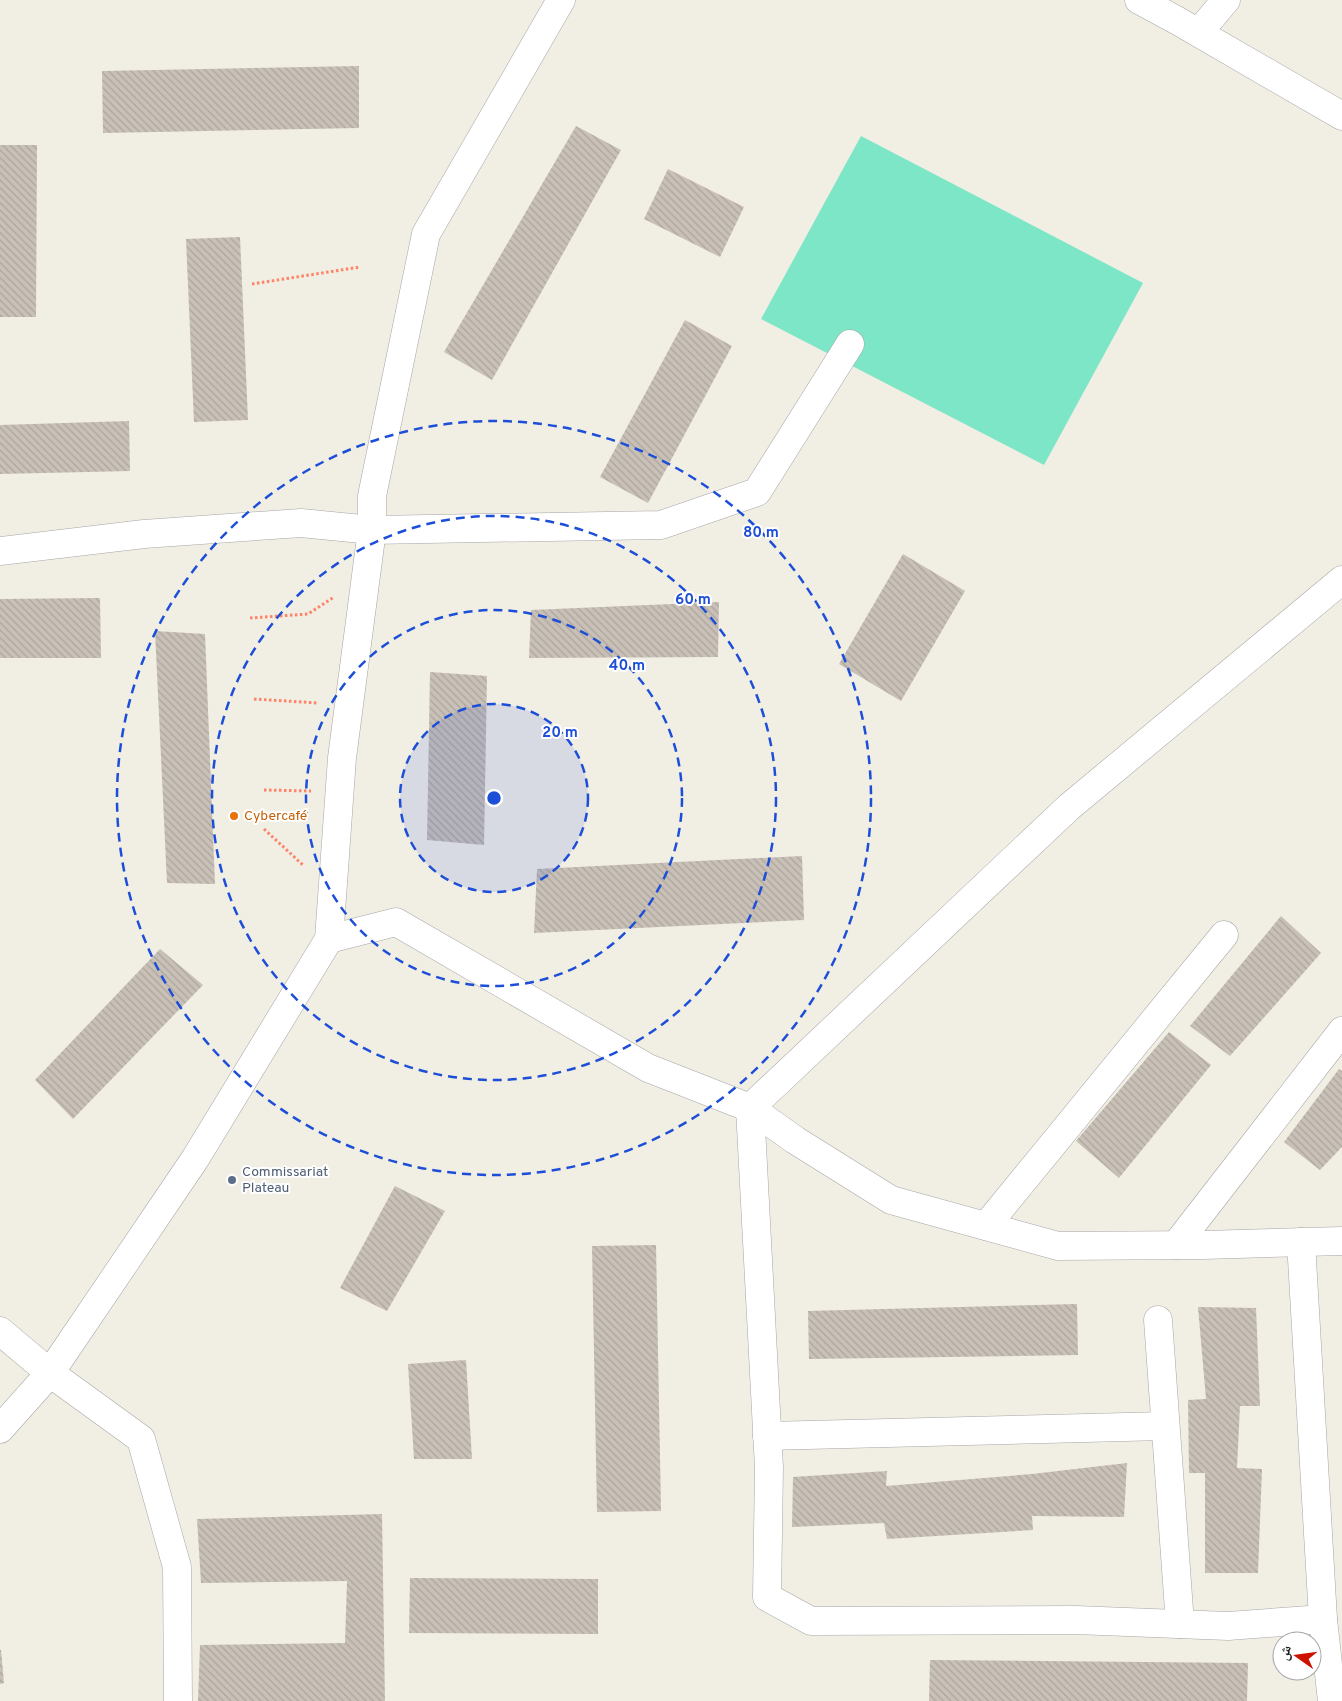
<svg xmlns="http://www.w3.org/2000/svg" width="1342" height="1701" font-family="Overpass,'Noto Naskh Arabic',sans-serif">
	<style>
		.pitch { fill: #7ce6c6 }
		.building { fill: url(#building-back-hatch) }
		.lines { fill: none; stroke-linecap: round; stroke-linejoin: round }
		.minor-casing { stroke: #a6a6a6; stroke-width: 29 }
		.path { stroke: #ff8467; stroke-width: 3; stroke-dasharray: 2.5 2.5; stroke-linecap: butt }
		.minor { stroke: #fff; stroke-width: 28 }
		.ring { fill: none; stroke: #1d4ed8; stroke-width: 2.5; stroke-dasharray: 9 6 }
		.food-dot { fill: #e8710a; stroke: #fff; stroke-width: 2 }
		.service-dot { fill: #5c6f8a; stroke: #fff; stroke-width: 2 }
		.labels { text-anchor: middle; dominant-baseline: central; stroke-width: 4; stroke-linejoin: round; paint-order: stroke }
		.food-label { font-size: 14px; fill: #c56008; stroke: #fff; text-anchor: start }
		.service-label { font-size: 14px; fill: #4e5e75; stroke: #fff; text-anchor: start }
		.centre { fill: #1d4ed8; stroke: #fff; stroke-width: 2.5 }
		.ring-label { font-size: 15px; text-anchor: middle; font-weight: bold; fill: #1d4ed8; stroke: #fff; stroke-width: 4; stroke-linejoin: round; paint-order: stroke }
	</style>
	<defs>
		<pattern id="building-back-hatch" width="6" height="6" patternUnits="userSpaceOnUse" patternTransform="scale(1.25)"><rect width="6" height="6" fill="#c9c1b7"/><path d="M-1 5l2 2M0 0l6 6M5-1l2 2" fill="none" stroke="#aca59d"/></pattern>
	</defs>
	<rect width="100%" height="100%" fill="#f1eee4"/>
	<polygon class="pitch" points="861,136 1143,283 1044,465 761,319"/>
	<g class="building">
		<polygon points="359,66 359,128 103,133 102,71"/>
		<polygon points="576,126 621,150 492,380 444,352"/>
		<polygon points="0,145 37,145 36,317 0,317"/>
		<polygon points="668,169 744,207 720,257 644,219"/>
		<polygon points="240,237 248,420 194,422 186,239"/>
		<polygon points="685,320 732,346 648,503 600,477"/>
		<polygon points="129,421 130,471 0,474 0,425"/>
		<polygon points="903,554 965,591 901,701 839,664"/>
		<polygon points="100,598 101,658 0,658 0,599"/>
		<polygon points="719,602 718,657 529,658 531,610"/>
		<polygon points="155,631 205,634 215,884 167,883"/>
		<polygon points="430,672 487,676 484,845 427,840"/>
		<polygon points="802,856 804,920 534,933 537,869"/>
		<polygon points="1281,916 1321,953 1230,1056 1190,1026"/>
		<polygon points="160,949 203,985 73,1119 35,1080"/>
		<polygon points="1169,1032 1211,1065 1119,1178 1076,1141"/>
		<polygon points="1339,1069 1342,1071 1342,1147 1320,1170 1284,1142"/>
		<polygon points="395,1186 445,1211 387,1311 340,1288"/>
		<polygon points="656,1245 661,1511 597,1512 592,1246"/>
		<polygon points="1077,1304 1078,1355 809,1359 808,1311"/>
		<polygon points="1198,1307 1256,1308 1260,1406 1240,1406 1237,1468 1262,1469 1258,1573 1205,1573 1205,1473 1189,1473 1188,1400 1206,1399"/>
		<polygon points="466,1360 472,1459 414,1459 408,1364"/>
		<polygon points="1127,1463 1124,1517 1032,1516 1033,1530 887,1539 884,1523 792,1527 793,1477 887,1471 886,1486 1032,1474"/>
		<polygon points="382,1514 385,1701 198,1701 200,1645 345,1643 347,1581 201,1583 197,1519"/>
		<polygon points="410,1578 598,1579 598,1634 409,1633"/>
		<polygon points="0,1650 1,1650 4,1683 0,1684"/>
		<polygon points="930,1660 1248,1663 1247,1701 929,1701"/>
	</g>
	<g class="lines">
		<defs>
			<g id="minor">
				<polyline points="1139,0 1178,21 1342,116"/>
				<polyline points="1199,32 1226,0"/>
				<polyline points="0,551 144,534 301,523 372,530 661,525 757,492 850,344"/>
				<polyline points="329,939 396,922 648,1068 750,1108 1069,807 1342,580"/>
				<polyline points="986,1226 1224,935"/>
				<polyline points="1301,1242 1323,1619 1332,1701"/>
				<polyline points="1176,1245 1342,1031"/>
				<polyline points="1158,1320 1180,1624"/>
				<polyline points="0,1331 50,1373 141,1439 177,1567 178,1701"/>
				<polyline points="0,1429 50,1373 195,1159 329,939 342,758 372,530 372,496 426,234 561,0"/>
				<polyline points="767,1436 1165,1426"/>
				<polyline points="1323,1619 1228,1626 1076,1620 811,1621 767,1597 769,1468 750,1108 795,1140 891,1200 1058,1246 1203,1245 1342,1241"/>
			</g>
		</defs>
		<use href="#minor" class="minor-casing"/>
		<g class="path">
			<polyline points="252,284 360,267"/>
			<polyline points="250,618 308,614 334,597"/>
			<polyline points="254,699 318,703"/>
			<polyline points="264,790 311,791"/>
			<polyline points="264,829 304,866"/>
		</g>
		<use href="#minor" class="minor"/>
	</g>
	<circle cx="494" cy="798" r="94" fill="#1d4ed8" fill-opacity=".12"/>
	<g class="ring">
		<circle cx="494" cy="798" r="94"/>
		<circle cx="494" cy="798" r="188"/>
		<circle cx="494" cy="798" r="282"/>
		<circle cx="494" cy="798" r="377"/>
	</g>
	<circle class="food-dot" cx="234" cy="816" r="5"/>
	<circle class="service-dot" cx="232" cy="1180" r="5"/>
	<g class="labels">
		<g class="food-label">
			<text x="244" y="816">Cybercafé</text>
		</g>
		<g class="service-label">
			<text x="242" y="1172">Commissariat<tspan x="242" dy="16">Plateau</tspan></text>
		</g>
	</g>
	<circle cx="494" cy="798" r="8" class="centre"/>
	<g class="ring-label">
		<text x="761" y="537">80 m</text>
		<text x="693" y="604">60 m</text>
		<text x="627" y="670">40 m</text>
		<text x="560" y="737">20 m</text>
	</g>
	<g transform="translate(1297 1656) rotate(284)"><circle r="24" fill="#ffffff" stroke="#a5a5a5"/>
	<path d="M0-4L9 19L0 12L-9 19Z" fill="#ce1200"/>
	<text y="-8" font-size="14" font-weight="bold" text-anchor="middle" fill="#1f1f1f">ش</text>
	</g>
</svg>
